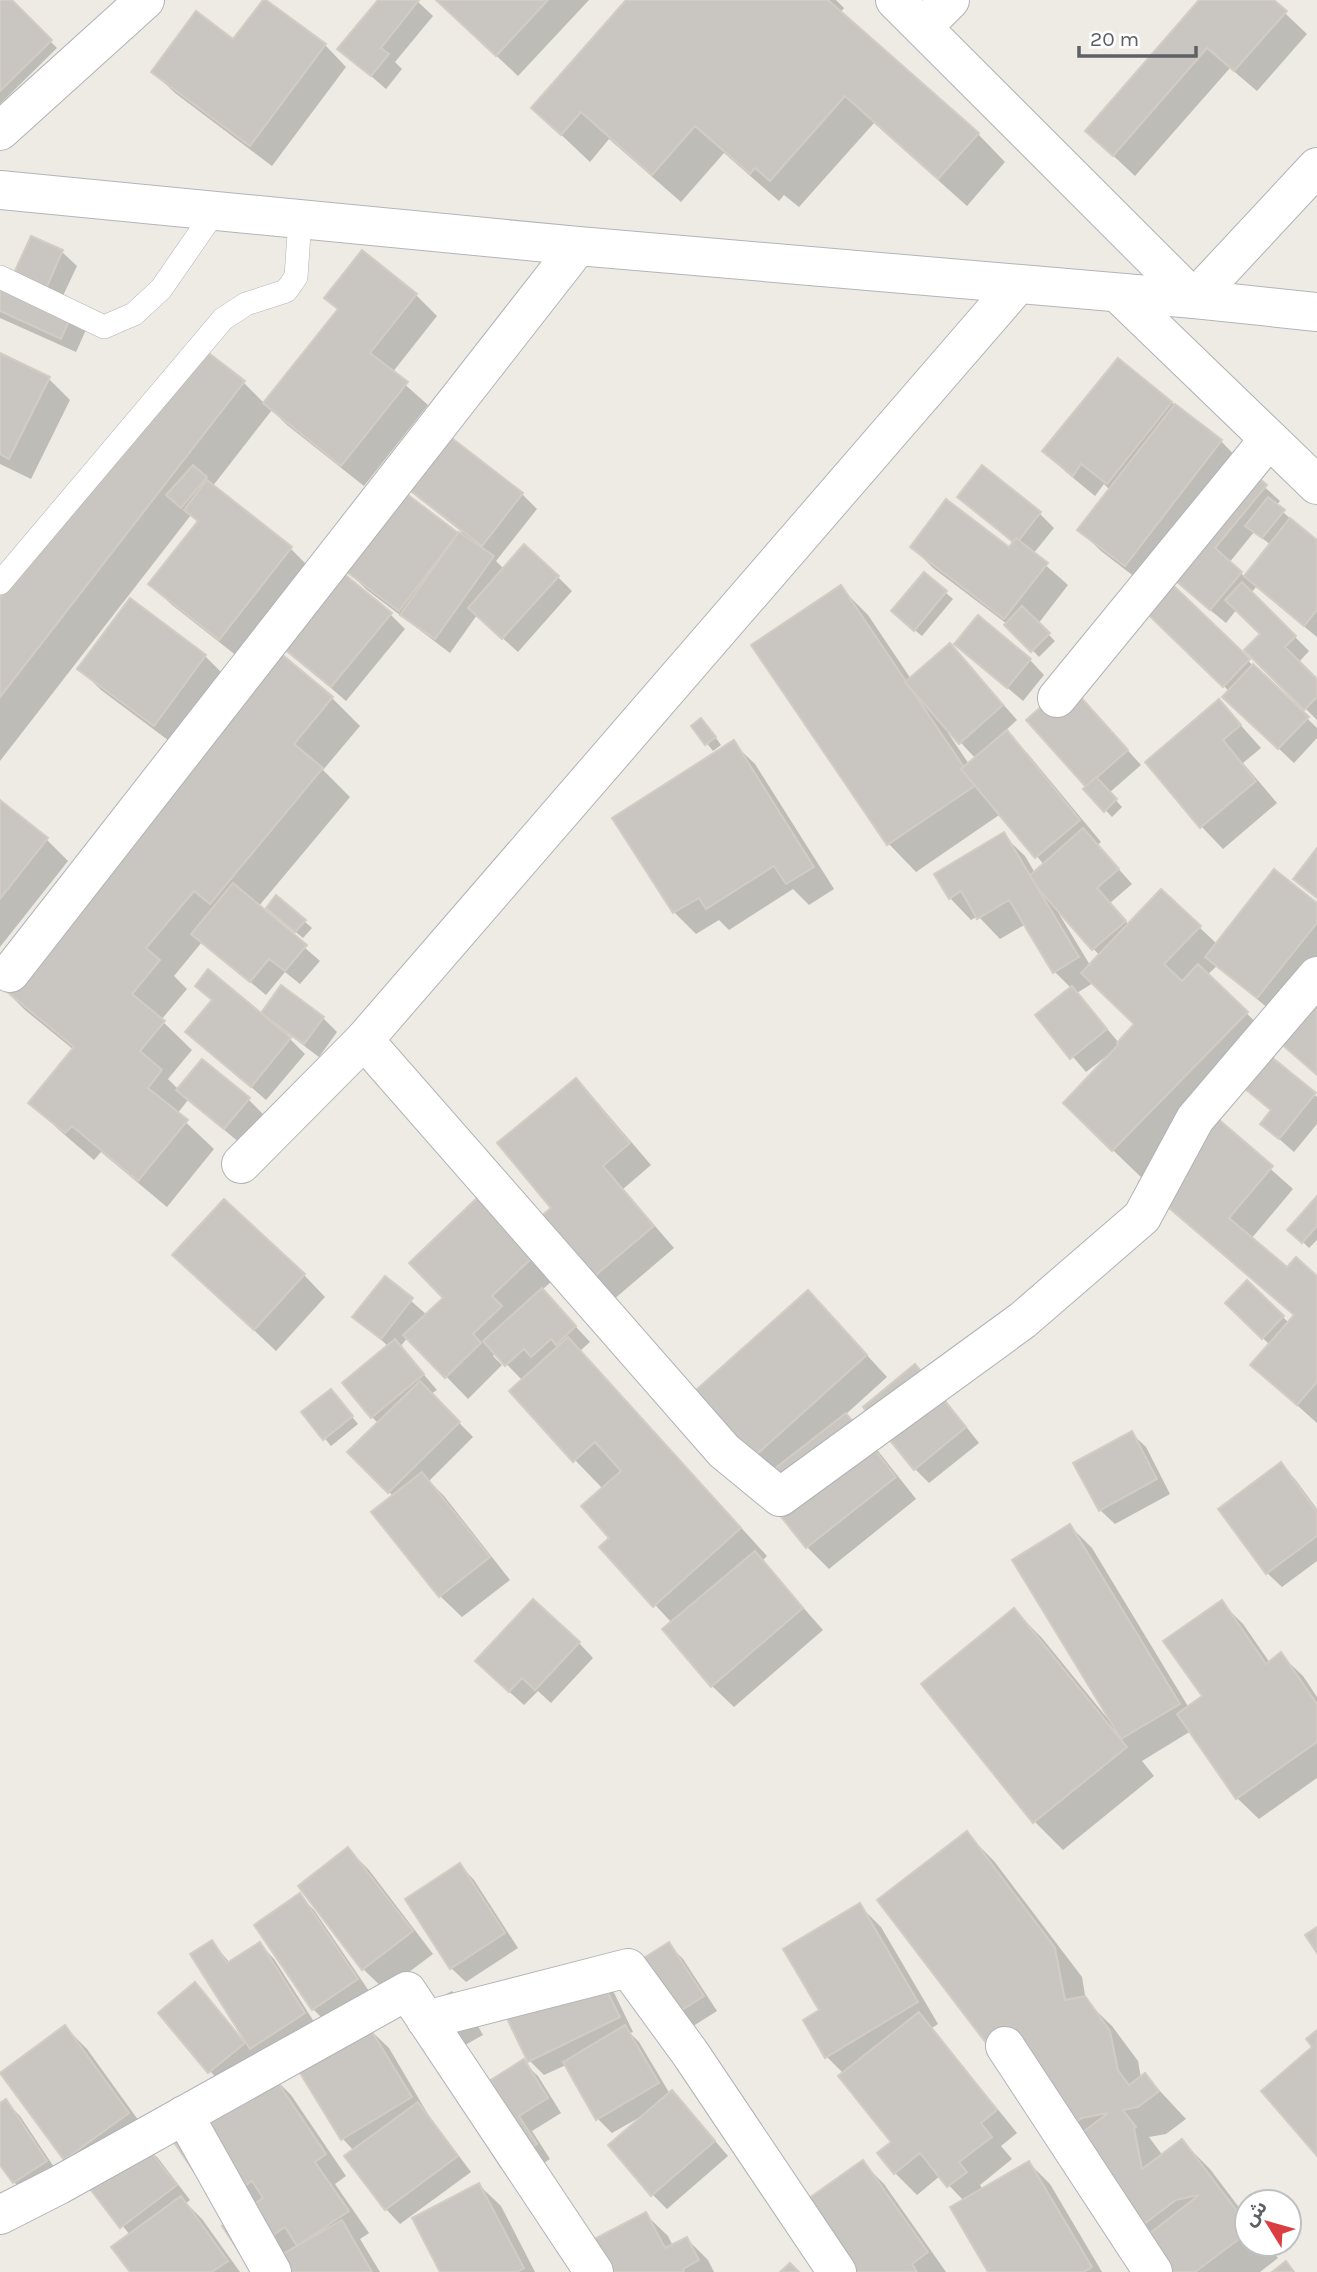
<svg xmlns="http://www.w3.org/2000/svg" width="1317" height="2272" font-family="Karla,'Noto Sans Arabic',sans-serif">
	<style>
		.shadow { fill: #0003; fill-rule: evenodd }
		.building { fill: #c9c6c1; stroke: #d2ccc4; stroke-width: 2 }
		.lines { fill: none; stroke-linecap: round; stroke-linejoin: round }
		.service-casing { stroke: #b0b3b6; stroke-width: 24 }
		.minor-casing { stroke: #b0b3b6; stroke-width: 40 }
		.secondary-casing { stroke: #b1b5b9; stroke-width: 40 }
		.service { stroke: #fff; stroke-width: 23 }
		.minor { stroke: #fff; stroke-width: 38 }
		.secondary { stroke: #fff; stroke-width: 38 }
	</style>
	<rect width="100%" height="100%" fill="#eeebe5"/>
	<g class="shadow">
		<polygon points="0,0 10,0 57,48 0,104"/>
		<polygon points="380,0 416,0 433,16 395,62 402,69 386,89 340,49"/>
		<polygon points="437,0 589,0 518,76"/>
		<polygon points="629,0 836,0 844,8 840,13 978,134 1005,162 967,206 874,123 799,207 784,195 779,201 724,153 681,202 609,139 590,162 533,108"/>
		<polygon points="1201,0 1271,0 1307,34 1257,91 1230,68 1135,176 1087,131"/>
		<polygon points="233,42 325,45 346,67 272,166 175,93 153,72"/>
		<polygon points="32,238 62,252 77,266 61,300 90,321 76,352 0,318 0,269 14,276"/>
		<polygon points="416,295 437,316 392,373 428,405 364,486 287,425 272,410 212,487 291,549 312,570 242,660 172,605 150,584 199,523 191,515 0,761 0,591 244,383 265,404 339,311 326,298"/>
		<polygon points="0,354 49,379 70,400 31,479 0,464"/>
		<path d="M 1118,360 L 1221,441 L 1242,463 L 1240,465 L 1280,501 L 1276,506 L 1317,542 L 1317,637 L 1256,587 L 1251,593 L 1309,651 L 1298,663 L 1317,682 L 1317,720 L 1247,650 L 1262,634 L 1237,609 L 1226,623 L 1171,578 L 1158,573 L 1317,728 L 1317,738 L 1294,763 L 1239,711 L 1230,692 L 1142,608 L 1140,581 L 1101,551 L 1079,530 L 1110,490 L 1104,484 L 1095,496 L 1066,472 L 1044,451 ZM 1254,532 L 1271,545 L 1245,577 L 1229,563 Z"/>
		<polygon points="444,434 522,494 537,509 496,561 504,569 558,577 572,591 518,652 477,615 450,653 367,590 345,569 403,493 458,536 462,532 420,499 406,485"/>
		<polygon points="959,497 1040,514 1054,528 1033,554 1068,585 1038,624 1055,641 1039,657 1007,624 933,568 912,547 1009,550 1014,544"/>
		<polygon points="925,575 953,599 922,636 900,618"/>
		<path d="M 840,587 L 868,615 L 911,679 L 964,660 L 1017,720 L 1005,731 L 1028,754 L 1101,842 L 1097,845 L 1132,884 L 1110,903 L 1129,925 L 1199,927 L 1217,944 L 1317,905 L 1317,971 L 1280,1018 L 1217,966 L 1207,975 L 1271,1037 L 1317,991 L 1317,1076 L 1277,1039 L 1263,1053 L 1317,1097 L 1317,1124 L 1294,1152 L 1262,1124 L 1272,1112 L 1237,1080 L 1206,1111 L 1293,1189 L 1251,1239 L 1288,1270 L 1317,1278 L 1317,1423 L 1252,1365 L 1270,1345 L 1227,1303 L 1247,1282 L 1289,1323 L 1295,1316 L 1162,1203 L 1143,1179 L 1093,1131 L 1113,1053 L 1112,1052 L 1086,1072 L 1038,1016 L 1071,988 L 1055,972 L 1026,924 L 1000,939 L 978,916 L 971,920 L 950,898 L 1003,835 L 1025,856 L 1035,873 L 1044,865 L 1002,813 L 916,872 L 889,844 L 754,645 ZM 951,732 L 976,759 L 969,764 L 948,733 ZM 1061,912 L 1100,956 L 1090,965 L 1059,914 ZM 1093,983 L 1136,1025 L 1119,1043 L 1077,993 Z"/>
		<polygon points="130,601 205,656 227,678 176,746 101,690 80,669"/>
		<polygon points="390,614 405,629 346,701 279,643"/>
		<polygon points="956,644 1030,660 1044,675 1023,701"/>
		<polygon points="273,649 332,698 360,726 323,770 350,797 258,907 320,961 300,984 285,972 266,995 202,942 174,976 187,989 161,1020 192,1050 168,1079 179,1090 248,1099 263,1114 240,1143 188,1100 177,1114 214,1149 167,1207 101,1152 94,1160 59,1130 31,1102 74,1050 25,1010 0,985"/>
		<polygon points="1082,700 1141,765 1109,793 1122,807 1112,817 1086,789 1088,787"/>
		<polygon points="1219,701 1261,748 1243,763 1277,803 1223,849 1202,827 1147,762"/>
		<polygon points="693,726 708,727 721,745 713,751"/>
		<polygon points="733,743 755,764 834,889 809,905 793,889 729,930 719,920 696,934 674,912 615,818"/>
		<polygon points="0,803 47,840 68,861 0,947"/>
		<polygon points="277,898 312,928 303,938 275,915"/>
		<polygon points="197,986 261,1016 281,988 323,1018 337,1032 319,1057 287,1033 286,1035 305,1054 266,1100 188,1032 213,1002"/>
		<polygon points="576,1080 597,1102 651,1165 623,1189 674,1248 613,1300 591,1278 554,1208"/>
		<polygon points="1317,1199 1317,1240 1309,1248 1290,1229"/>
		<polygon points="477,1200 553,1280 542,1290 590,1342 580,1351 767,1556 762,1561 823,1630 734,1707 712,1686 665,1629 672,1623 601,1547 611,1538 603,1489 575,1460 523,1381 496,1353 493,1356 502,1365 468,1399 408,1337 400,1347 437,1390 431,1394 473,1437 429,1481 444,1496 510,1580 462,1617 440,1596 394,1497 350,1452 379,1424 372,1417 389,1347 355,1316 385,1278 427,1315 445,1298"/>
		<polygon points="174,1255 304,1275 325,1297 276,1351"/>
		<polygon points="829,1314 887,1377 845,1415 867,1437 916,1499 829,1569 807,1547 758,1485 747,1462"/>
		<polygon points="930,1381 979,1443 929,1483 915,1469"/>
		<polygon points="337,1398 358,1424 331,1446 304,1413"/>
		<polygon points="1131,1433 1146,1447 1170,1494 1115,1524 1100,1510"/>
		<polygon points="1281,1465 1295,1479 1317,1509 1317,1561 1282,1587 1267,1573"/>
		<polygon points="1070,1526 1092,1548 1189,1708 1204,1697 1222,1603 1243,1624 1270,1663 1281,1655 1303,1676 1317,1697 1317,1778 1259,1819 1237,1798 1191,1731 1142,1761 1154,1776 1063,1850 1035,1822 923,1684 1014,1610 1042,1638 1112,1724 1113,1722"/>
		<polygon points="579,1643 593,1658 551,1703 538,1691 524,1705 492,1676"/>
		<polygon points="967,1834 994,1861 1082,1977 1086,2001 1112,2026 1138,2061 1141,2078 1145,2075 1186,2119 1166,2134 1149,2137 1163,2156 1182,2141 1210,2169 1247,2218 1247,2244 1267,2244 1278,2258 1260,2272 1137,2272 1122,2241"/>
		<polygon points="348,1849 369,1870 433,1954 385,1990 363,1969"/>
		<polygon points="460,1865 474,1880 518,1948 466,1982 451,1968"/>
		<polygon points="300,1896 314,1910 371,1994 328,2024 313,2009 257,1925"/>
		<polygon points="860,1906 881,1927 938,2024 932,2028 1017,2133 1001,2146 1012,2159 980,2185 983,2190 1029,2163 1050,2184 1102,2272 990,2272 964,2201 940,2176 917,2195 895,2173 894,2143 844,2074 826,2056 822,2010"/>
		<polygon points="212,1942 230,1963 260,1944 274,1959 318,2028 224,2087 160,2013 209,1999 246,2044 248,2043"/>
		<polygon points="668,1944 683,1959 717,2011 671,2040"/>
		<polygon points="605,1974 633,2032 630,2033 639,2042 670,2094 672,2093 686,2107 728,2156 667,2209 652,2194 640,2117 612,2133 598,2119 566,2065 544,2075 530,2061"/>
		<polygon points="452,1991 466,2005 483,2035 440,2059 409,2014"/>
		<polygon points="65,2027 87,2049 149,2135 87,2181 65,2159 3,2073"/>
		<polygon points="367,2027 389,2048 429,2116 471,2172 400,2224 386,2209 347,2156 354,2151 343,2139 299,2068"/>
		<polygon points="523,2062 538,2076 561,2113 532,2131 550,2159 517,2180 502,2166"/>
		<polygon points="269,2073 291,2095 346,2176 335,2184 369,2233 360,2239 380,2272 255,2272 224,2226"/>
		<polygon points="5,2101 20,2116 60,2176 28,2197 14,2182 0,2162 0,2105"/>
		<polygon points="143,2144 158,2158 190,2200 186,2203 202,2219 240,2272 132,2272 130,2235 90,2185"/>
		<polygon points="863,2163 884,2184 946,2272 853,2272"/>
		<polygon points="479,2185 501,2206 535,2272 442,2272"/>
		<polygon points="646,2215 668,2236 673,2246 687,2239 708,2260 714,2272 599,2272"/>
	</g>
	<g class="building">
		<polygon points="0,0 12,0 52,40 0,91"/>
		<polygon points="263,0 266,0 326,44 250,146 151,72 196,11 233,39"/>
		<polygon points="378,0 419,0 381,48 389,54 371,76 337,49"/>
		<polygon points="436,0 548,0 496,56"/>
		<polygon points="626,0 828,0 979,133 938,179 845,96 770,181 755,168 750,174 695,126 652,175 581,112 561,135 531,108"/>
		<polygon points="1199,0 1274,0 1287,11 1234,71 1207,48 1113,156 1085,131"/>
		<polygon points="31,236 63,250 45,291 76,305 61,339 0,311 0,267 14,273"/>
		<polygon points="362,250 417,294 370,353 408,382 341,466 263,403 338,309 324,298"/>
		<polygon points="197,344 245,381 0,697 0,597"/>
		<polygon points="0,353 50,377 9,459 0,454"/>
		<polygon points="1118,358 1172,402 1107,484 1081,464 1073,476 1042,451"/>
		<polygon points="1175,404 1222,440 1125,566 1077,530"/>
		<polygon points="444,432 523,493 482,546 403,485"/>
		<polygon points="1239,462 1267,485 1215,548 1242,572 1210,610 1155,563"/>
		<polygon points="193,465 207,477 181,508 166,495"/>
		<polygon points="982,465 1041,512 1016,544 957,497"/>
		<polygon points="207,480 292,547 219,640 148,584 198,521 184,510"/>
		<polygon points="403,491 458,533 399,611 343,569"/>
		<polygon points="1268,497 1285,510 1262,538 1245,526"/>
		<polygon points="946,499 1009,547 1016,538 1048,563 1004,619 910,547"/>
		<polygon points="1290,518 1317,540 1317,610 1304,626 1244,576"/>
		<polygon points="459,532 494,556 435,639 400,615"/>
		<polygon points="524,544 559,576 502,639 468,608"/>
		<polygon points="1152,565 1250,659 1223,687 1126,593"/>
		<polygon points="338,569 392,613 331,687 277,643"/>
		<polygon points="924,572 947,591 914,631 891,611"/>
		<polygon points="1242,582 1296,636 1285,647 1317,679 1317,697 1304,710 1244,650 1260,634 1225,600"/>
		<polygon points="841,585 976,785 887,845 751,645"/>
		<polygon points="130,598 206,655 154,726 77,669"/>
		<polygon points="1022,606 1050,633 1031,652 1004,625"/>
		<polygon points="978,615 1031,659 1007,688 954,644"/>
		<polygon points="950,643 1003,705 959,744 905,682"/>
		<polygon points="273,647 333,697 294,744 323,768 210,904 194,891 146,948 160,960 132,994 165,1021 140,1051 162,1070 148,1088 188,1120 138,1181 72,1126 65,1133 28,1103 74,1047 0,986"/>
		<polygon points="1253,664 1309,717 1278,749 1222,697"/>
		<polygon points="1068,683 1128,750 1086,787 1026,720"/>
		<polygon points="1219,699 1241,725 1223,740 1256,781 1200,828 1145,762"/>
		<polygon points="701,718 716,737 705,745 691,726"/>
		<polygon points="1007,730 1080,820 1035,858 961,769"/>
		<polygon points="734,740 814,867 786,884 774,866 706,909 699,898 673,913 612,818"/>
		<polygon points="1096,777 1117,799 1104,812 1083,789"/>
		<polygon points="0,800 48,838 0,899"/>
		<polygon points="1083,828 1119,869 1097,888 1126,921 1092,950 1028,877"/>
		<polygon points="1004,832 1079,957 1053,973 1009,900 977,919 961,891 949,899 934,874"/>
		<polygon points="1317,848 1317,898 1293,879"/>
		<polygon points="1274,869 1317,903 1317,923 1257,998 1205,957"/>
		<polygon points="233,883 307,945 285,971 269,959 250,982 191,934"/>
		<polygon points="1161,889 1201,926 1164,964 1182,981 1198,964 1248,1012 1112,1151 1063,1103 1118,1045 1117,1043 1134,1024 1081,973"/>
		<polygon points="276,895 306,920 295,932 266,908"/>
		<polygon points="208,969 291,1038 251,1087 185,1032 212,1000 195,986"/>
		<polygon points="281,985 324,1017 304,1044 261,1013"/>
		<polygon points="1072,986 1107,1029 1070,1059 1035,1015"/>
		<polygon points="1317,989 1317,1075 1271,1035"/>
		<polygon points="1259,1047 1316,1093 1279,1139 1260,1124 1271,1110 1233,1079"/>
		<polygon points="202,1059 250,1098 224,1129 176,1090"/>
		<polygon points="576,1078 630,1143 603,1166 654,1226 590,1280 539,1218 551,1208 497,1143"/>
		<polygon points="1203,1106 1273,1166 1229,1218 1287,1267 1296,1257 1317,1276 1317,1382 1297,1405 1250,1365 1294,1315 1139,1182"/>
		<polygon points="1317,1196 1317,1226 1302,1243 1287,1230"/>
		<polygon points="477,1198 533,1257 492,1296 502,1306 473,1334 481,1343 445,1378 403,1335 443,1298 409,1263"/>
		<polygon points="224,1199 305,1274 254,1330 172,1255"/>
		<polygon points="385,1276 413,1298 381,1339 352,1317"/>
		<polygon points="1247,1280 1284,1316 1262,1339 1225,1303"/>
		<polygon points="542,1288 576,1326 556,1345 551,1339 531,1357 524,1349 505,1366 483,1341"/>
		<polygon points="808,1290 867,1355 746,1464 687,1398"/>
		<polygon points="568,1337 741,1528 653,1607 599,1547 609,1538 581,1506 621,1471 595,1442 573,1462 509,1391"/>
		<polygon points="395,1339 424,1374 371,1418 342,1383"/>
		<polygon points="915,1364 966,1427 914,1470 863,1407"/>
		<polygon points="420,1381 460,1422 388,1493 347,1452"/>
		<polygon points="331,1389 353,1416 323,1440 301,1412"/>
		<polygon points="846,1413 896,1477 806,1548 755,1484"/>
		<polygon points="1132,1431 1157,1479 1099,1511 1073,1463"/>
		<polygon points="1281,1462 1317,1512 1317,1536 1266,1574 1218,1509"/>
		<polygon points="422,1472 490,1557 439,1597 371,1512"/>
		<polygon points="1070,1524 1180,1704 1121,1739 1012,1560"/>
		<polygon points="755,1551 803,1608 711,1687 662,1629"/>
		<polygon points="533,1599 580,1642 535,1690 522,1678 509,1692 475,1661"/>
		<polygon points="1222,1600 1266,1664 1281,1652 1317,1704 1317,1742 1236,1799 1177,1714 1202,1696 1163,1641"/>
		<polygon points="1014,1608 1127,1747 1033,1823 921,1684"/>
		<polygon points="967,1831 1055,1948 1065,2000 1085,1996 1110,2031 1118,2070 1129,2085 1145,2073 1159,2091 1138,2107 1123,2110 1136,2127 1134,2128 1142,2169 1182,2139 1247,2224 1247,2233 1195,2272 1135,2272 1131,2248 1199,2195 1176,2200 1120,2242 1054,2154 1108,2113 1082,2118 1057,2136 877,1900"/>
		<polygon points="348,1847 413,1931 362,1970 298,1886"/>
		<polygon points="460,1863 505,1933 450,1969 405,1899"/>
		<polygon points="300,1893 358,1979 312,2010 254,1925"/>
		<polygon points="860,1903 918,2002 825,2058 803,2020 819,2010 783,1949"/>
		<polygon points="1317,1927 1317,1953 1305,1935"/>
		<polygon points="212,1940 227,1963 260,1942 305,2013 250,2049 190,1954"/>
		<polygon points="669,1942 704,1996 655,2027 620,1973"/>
		<polygon points="591,1958 620,2017 528,2062 499,2002"/>
		<polygon points="195,1982 245,2043 208,2073 158,2013"/>
		<polygon points="919,2012 997,2110 981,2123 992,2137 959,2162 967,2172 947,2187 920,2153 894,2174 877,2153 891,2142 838,2076"/>
		<polygon points="65,2025 129,2113 64,2160 0,2073"/>
		<polygon points="368,2025 412,2097 341,2140 297,2068"/>
		<polygon points="625,2025 659,2083 596,2120 563,2062"/>
		<polygon points="1317,2030 1317,2156 1261,2091 1312,2047 1306,2039"/>
		<polygon points="524,2059 548,2098 519,2116 537,2144 501,2167 459,2100"/>
		<polygon points="270,2071 326,2154 315,2162 349,2211 297,2246 285,2227 242,2256 222,2226 263,2198 252,2181 217,2205 171,2138"/>
		<polygon points="672,2090 715,2141 651,2196 608,2145"/>
		<polygon points="6,2099 47,2161 13,2183 0,2165 0,2103"/>
		<polygon points="418,2102 458,2156 385,2210 344,2156"/>
		<polygon points="143,2142 177,2185 120,2228 87,2185"/>
		<polygon points="863,2160 928,2252 912,2264 917,2272 850,2272 805,2201"/>
		<polygon points="1029,2161 1092,2267 1084,2272 988,2272 950,2207"/>
		<polygon points="479,2183 524,2268 517,2272 440,2272 412,2218"/>
		<polygon points="181,2196 228,2261 212,2272 130,2272 111,2247"/>
		<polygon points="646,2212 665,2248 687,2237 699,2260 683,2269 684,2272 597,2272 583,2245"/>
		<polygon points="342,2220 372,2272 251,2272"/>
		<polygon points="1286,2261 1294,2272 1272,2272"/>
		<polygon points="790,2263 799,2272 780,2272"/>
	</g>
	<g class="lines">
		<defs>
			<g id="service">
				<polyline points="0,277 104,327 134,314 161,289 215,211"/>
				<polyline points="0,583 223,319 246,304 286,291 296,277 300,219"/>
			</g>
			<g id="minor">
				<polyline points="895,0 1194,299 1317,167"/>
				<polyline points="923,27 950,0"/>
				<polyline points="0,131 145,0"/>
				<polyline points="1017,285 364,1040 724,1451 780,1497 1023,1320 1142,1217 1195,1119 1317,976"/>
				<polyline points="1119,294 1317,485"/>
				<polyline points="1057,698 1269,439"/>
				<polyline points="10,973 578,246"/>
				<polyline points="241,1164 364,1040"/>
				<polyline points="426,2020 628,1968 690,2053 837,2272"/>
				<polyline points="1005,2046 1153,2272"/>
				<polyline points="184,2115 272,2272"/>
				<polyline points="0,2215 59,2185 407,1991 594,2272"/>
			</g>
			<polyline id="secondary" points="0,190 578,246 1194,299 1317,312"/>
		</defs>
		<use href="#service" class="service-casing"/>
		<use href="#minor" class="minor-casing"/>
		<use href="#secondary" class="secondary-casing"/>
		<use href="#service" class="service"/>
		<use href="#minor" class="minor"/>
		<use href="#secondary" class="secondary"/>
	</g>
	<g transform="translate(1268 2223) rotate(307)"><circle r="33" fill="#ffffff" stroke="#bec0c1" stroke-width="2"/>
	<path d="M0-5L12 26L0 18L-12 26Z" fill="#db3e40"/>
	<text y="-10" font-size="19" font-weight="bold" text-anchor="middle" fill="#5d6164">ش</text>
	</g>
	<path d="M1079 46v10h117v-10" fill="none" stroke="#5d6164" stroke-width="3.5"/>
	<text x="1090" y="46" font-size="21" fill="#5d6164" stroke="#ffffff" stroke-width="5" paint-order="stroke">20 m</text>
</svg>
